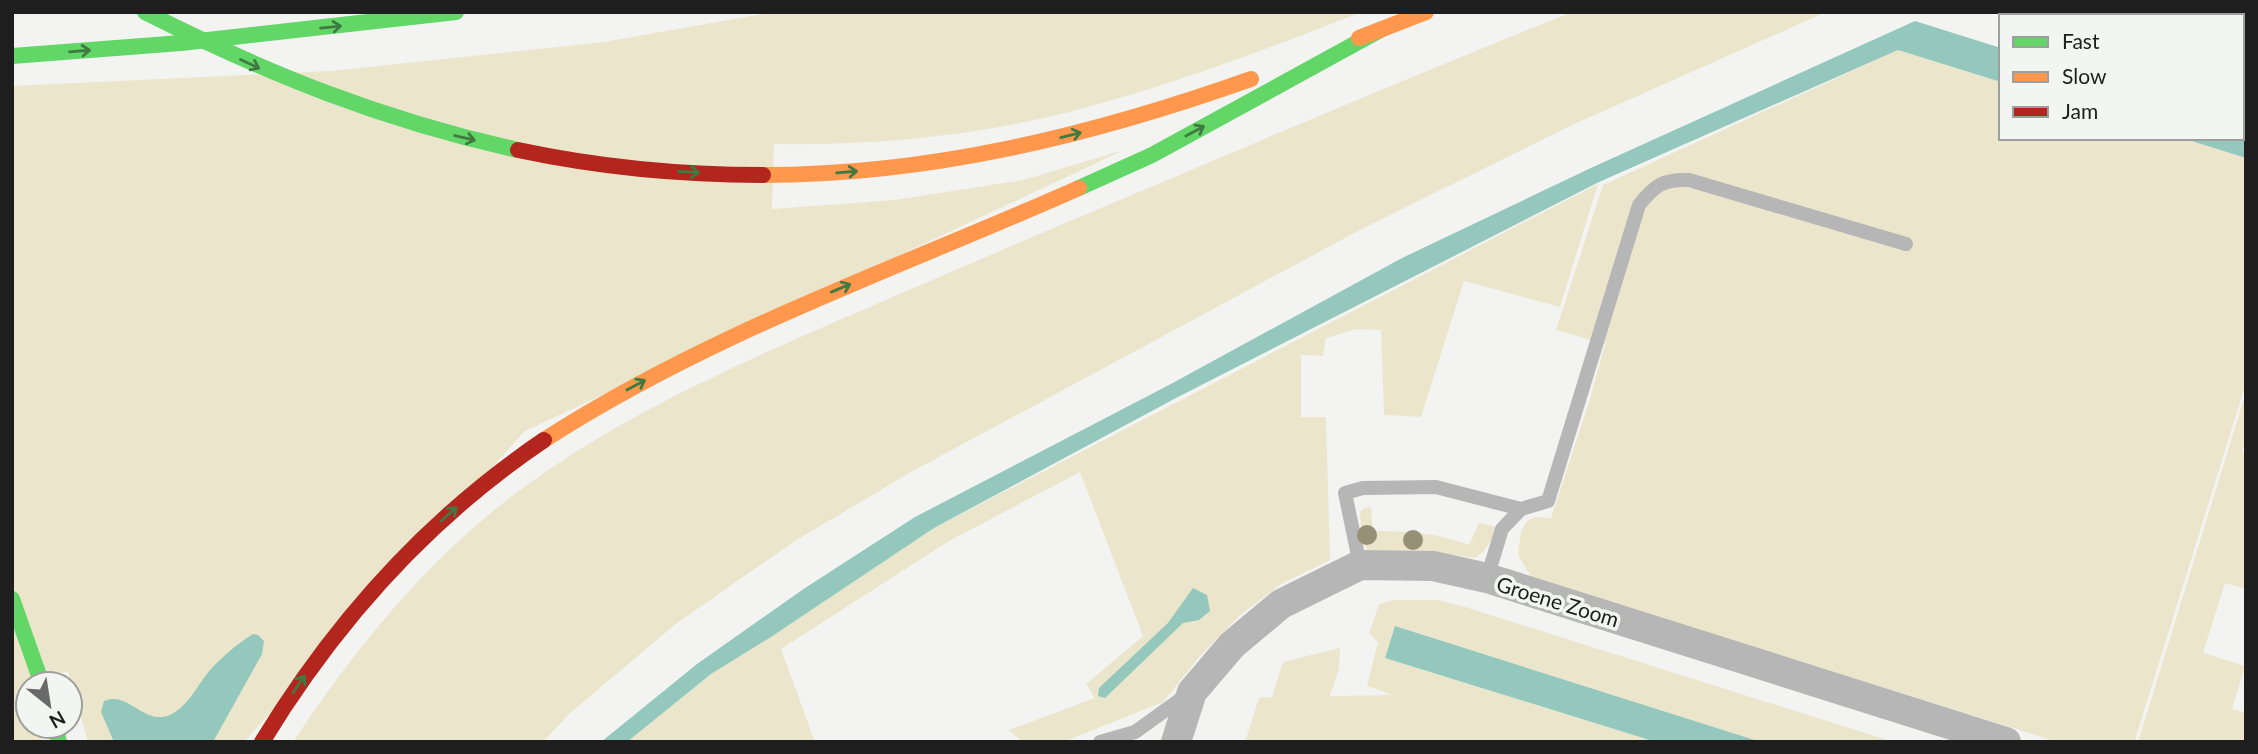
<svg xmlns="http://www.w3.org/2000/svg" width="2258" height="754" font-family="Lato,sans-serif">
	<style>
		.green { fill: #ebe5cc }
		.water { fill: #94c8bc }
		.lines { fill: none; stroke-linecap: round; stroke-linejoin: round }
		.stream { stroke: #94c8bc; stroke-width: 10 }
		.lane { stroke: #b6b6b6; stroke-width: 14 }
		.street { stroke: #b6b6b6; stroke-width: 30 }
		.fast { stroke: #63d668; stroke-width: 16 }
		.slow { stroke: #ff974d; stroke-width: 16 }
		.jam { stroke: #b3261e; stroke-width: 16 }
		.tree { fill: #959076 }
		.oneway { stroke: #407a42 }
		.labels { text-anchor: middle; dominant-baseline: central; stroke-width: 7; stroke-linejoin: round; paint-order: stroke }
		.street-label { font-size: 21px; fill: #1d1e1d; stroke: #f2f5f1 }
	</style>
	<rect width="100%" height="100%" fill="#f3f4f2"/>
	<g class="green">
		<path d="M 774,12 L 1362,12 C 1265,50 1167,87 1065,113 C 973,136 868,146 774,144 L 772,209 L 895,200 L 1023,180 L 1124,150 L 525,431 L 244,742 L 88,742 L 68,671 C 28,686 28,682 28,726 L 38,726 L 42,742 L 12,742 L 12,86 L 331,71 L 604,42 Z"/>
		<path d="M 1572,12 L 1826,12 L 1570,126 L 1358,231 L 911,472 L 795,541 L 677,623 L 570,713 L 543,742 L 293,742 C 358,644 434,551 531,482 C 625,415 731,367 837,321 C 908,290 979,260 1051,229 C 1224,156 1397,82 1572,12 Z"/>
		<polygon points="2075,12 2186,12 2197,16 2086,16"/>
		<polygon points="1898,50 2001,82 2001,138 2182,138 2246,158 2246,383 2135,740 2138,742 2058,742 1532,578 1518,555 1521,531 1527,521 1535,517 1551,518 1590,399 1605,344 1556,330 1603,185"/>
		<polygon points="1598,184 1560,307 1464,281 1421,417 1384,415 1381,330 1356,329 1326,338 1323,356 1301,355 1301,417 1326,417 1330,560 1281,584 1239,616 1199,657 1163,702 1063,742 1022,742 1009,730 1095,698 1086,684 1143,636 1080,472 949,541 781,649 815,742 627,742 711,674 771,637 934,528"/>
		<polygon points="2246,392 2246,441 2242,452 2246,453 2246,589 2225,583 2203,653 2245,666 2232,709 2246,713 2244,742 2138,742"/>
		<path d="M 1371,507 L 1373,531 C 1407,531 1437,533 1469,545 L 1479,523 L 1494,526 L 1497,531 L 1484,551 L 1475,558 L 1424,551 L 1371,553 L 1362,544 L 1360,512 L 1365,508 Z"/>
		<polygon points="1393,600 1438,600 1465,607 1894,742 1761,742 1395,626 1385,658 1656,742 1245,742 1259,698 1272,697 1283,662 1340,648 1339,669 1330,696 1393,695 1367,686 1378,642 1369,634 1379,604"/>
	</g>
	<g class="water">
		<polygon points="1915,21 2001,48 2001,82 1898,50 1599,182 1176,398 934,528 771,637 711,674 627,742 601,742 697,664 805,588 915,517 1169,385 1402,258 1593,167"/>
		<polygon points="2242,124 2246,125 2246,158 2182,138 2242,138"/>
		<polygon points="1193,588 1207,595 1210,611 1199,620 1183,623 1105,698 1098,696 1099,688 1168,623"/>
		<polygon points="1395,626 1761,742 1656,742 1385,658"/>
		<path d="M 253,634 L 258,635 L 264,641 L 262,654 L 213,742 L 114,742 L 101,712 L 104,701 C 128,690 144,726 170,715 C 188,707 198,684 210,670 C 223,656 237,644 253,634 Z"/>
	</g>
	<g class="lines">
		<g class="stream">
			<polyline points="2211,12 2222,16"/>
			<polyline points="2242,22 2246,23"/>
		</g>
		<g class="lane">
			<polyline points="1360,565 1345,493 1363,488 1436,487 1521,509"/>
			<path d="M 1487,578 L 1502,529 L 1521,509 L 1548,501 L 1639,205 C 1655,185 1663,179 1689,180 L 1906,244"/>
			<polyline points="1100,742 1135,732 1188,694"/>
		</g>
		<polyline class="street" points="1176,742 1192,692 1232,645 1281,604 1360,565 1433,566 1487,578 2006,742"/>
		<g class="fast">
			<path d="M 145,12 C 268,74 382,120 518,150"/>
			<polyline points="12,56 181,43 456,12"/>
			<polyline points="1079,188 1152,155 1382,29"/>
			<polyline points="12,599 42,684"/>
			<polyline points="55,726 59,742"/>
		</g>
		<g class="slow">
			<polyline points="1359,38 1426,12"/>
			<path d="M 763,175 C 931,175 1093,135 1251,79"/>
			<path d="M 544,440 C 711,332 899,268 1079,188"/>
		</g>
		<g class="jam">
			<path d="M 518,150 C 598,167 681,175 763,175"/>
			<path d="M 262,742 C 335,622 427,519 544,440"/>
		</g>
	</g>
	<g class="tree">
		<circle cx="1367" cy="535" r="10"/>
		<circle cx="1413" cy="540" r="10"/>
	</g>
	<defs><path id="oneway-shaft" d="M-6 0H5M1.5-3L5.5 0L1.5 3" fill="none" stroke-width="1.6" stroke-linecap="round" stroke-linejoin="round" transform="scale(1.75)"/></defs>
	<g class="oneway">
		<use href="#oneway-shaft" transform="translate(331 27) rotate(-6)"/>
		<use href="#oneway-shaft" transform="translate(80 51) rotate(-5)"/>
		<use href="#oneway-shaft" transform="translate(250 64) rotate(25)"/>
		<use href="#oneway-shaft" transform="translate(1195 131) rotate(-28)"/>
		<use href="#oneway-shaft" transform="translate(1071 135) rotate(-14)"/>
		<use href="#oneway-shaft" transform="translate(465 138) rotate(13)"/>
		<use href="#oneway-shaft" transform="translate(689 172) rotate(3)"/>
		<use href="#oneway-shaft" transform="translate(847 172) rotate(-5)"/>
		<use href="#oneway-shaft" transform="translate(841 288) rotate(-23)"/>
		<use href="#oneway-shaft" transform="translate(636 385) rotate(-28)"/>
		<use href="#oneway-shaft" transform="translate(449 514) rotate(-42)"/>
		<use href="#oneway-shaft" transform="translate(299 684) rotate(-56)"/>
	</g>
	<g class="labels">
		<g class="street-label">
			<text transform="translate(1558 601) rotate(17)">Groene Zoom</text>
		</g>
	</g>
	<rect width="2258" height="754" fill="none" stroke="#1d1e1d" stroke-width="28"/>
	<rect x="1999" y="14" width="245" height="126" fill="#f2f5f1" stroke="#9d9f9c" stroke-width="2"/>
	<rect x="2013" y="37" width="35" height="10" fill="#63d668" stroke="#9d9f9c" stroke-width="2"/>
	<text x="2062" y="49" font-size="21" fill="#1d1e1d">Fast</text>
	<rect x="2013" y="72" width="35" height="10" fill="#ff974d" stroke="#9d9f9c" stroke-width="2"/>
	<text x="2062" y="84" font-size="21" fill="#1d1e1d">Slow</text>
	<rect x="2013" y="107" width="35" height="10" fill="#b3261e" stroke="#9d9f9c" stroke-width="2"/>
	<text x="2062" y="119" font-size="21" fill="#1d1e1d">Jam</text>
	<g transform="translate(49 705) rotate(150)"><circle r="33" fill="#f2f5f1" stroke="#9d9f9c" stroke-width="2"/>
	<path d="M0-5L12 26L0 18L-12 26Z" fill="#686968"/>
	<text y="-10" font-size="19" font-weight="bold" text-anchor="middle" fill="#1d1e1d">N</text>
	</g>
</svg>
